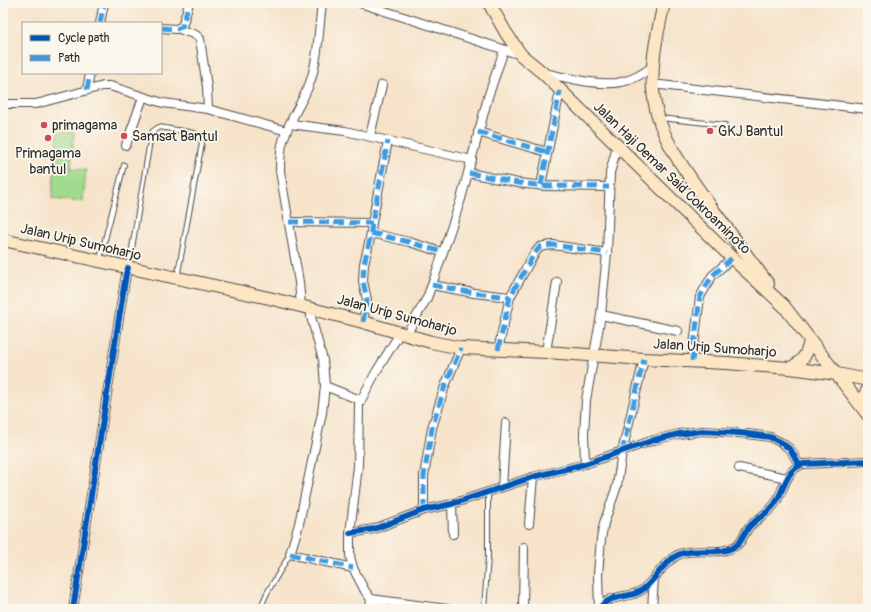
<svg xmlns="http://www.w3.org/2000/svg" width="871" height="612" font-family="Pangolin,sans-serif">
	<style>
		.green { fill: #a0da8d; stroke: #66825c }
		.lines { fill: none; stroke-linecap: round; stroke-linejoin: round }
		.lane-casing { stroke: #494743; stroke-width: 6 }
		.street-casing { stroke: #494743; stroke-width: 10 }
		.secondary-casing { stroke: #494743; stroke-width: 14 }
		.lane { stroke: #fff; stroke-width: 4 }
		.street { stroke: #fff; stroke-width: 8 }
		.secondary { stroke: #fce6c4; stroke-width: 12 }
		.quiet { stroke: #3d9ce1; stroke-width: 5; stroke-dasharray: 10 5; stroke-linecap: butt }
		.cycleway-casing { stroke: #fbf7ec; stroke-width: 8 }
		.cycleway { stroke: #0057b8; stroke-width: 6 }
		.poi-dot { fill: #d1495b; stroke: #fbf7ec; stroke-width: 1.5 }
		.labels { text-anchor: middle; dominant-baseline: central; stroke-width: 3.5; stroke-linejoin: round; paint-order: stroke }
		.poi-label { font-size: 14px; fill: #2b2b2b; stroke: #fbf7ec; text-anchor: start }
		.street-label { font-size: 14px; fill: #2b2b2b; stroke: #fbf7ec }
	</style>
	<rect width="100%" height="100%" fill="#fbf7ec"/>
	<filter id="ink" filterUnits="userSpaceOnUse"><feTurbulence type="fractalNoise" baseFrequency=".025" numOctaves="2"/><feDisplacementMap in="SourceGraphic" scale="8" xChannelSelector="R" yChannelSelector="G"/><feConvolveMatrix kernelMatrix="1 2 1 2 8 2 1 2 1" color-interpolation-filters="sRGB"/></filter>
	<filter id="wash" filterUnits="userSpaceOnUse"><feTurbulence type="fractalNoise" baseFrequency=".012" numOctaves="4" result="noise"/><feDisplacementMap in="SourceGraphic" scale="16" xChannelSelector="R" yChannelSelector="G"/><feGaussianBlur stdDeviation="0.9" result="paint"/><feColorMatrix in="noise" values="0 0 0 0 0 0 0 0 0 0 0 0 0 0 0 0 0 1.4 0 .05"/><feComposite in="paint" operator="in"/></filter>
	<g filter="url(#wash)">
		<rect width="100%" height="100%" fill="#f6e3ca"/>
		<polygon class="green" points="58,132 74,133 71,168 86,170 83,202 52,199"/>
	</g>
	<g filter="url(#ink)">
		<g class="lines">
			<defs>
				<g id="lane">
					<polyline points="660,118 725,125"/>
					<polyline points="100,259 124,165"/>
					<polyline points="129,266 151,135 153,131 159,127 194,133 198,135 202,143 177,278"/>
					<polyline points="260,609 267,593 290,554"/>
					<polyline points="484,609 488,556 488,492"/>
				</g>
				<g id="street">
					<polyline points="360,3 521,55"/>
					<polyline points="100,23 104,3"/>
					<polyline points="161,28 176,29 182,27 189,3"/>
					<path d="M 179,28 C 185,34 195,31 200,39 L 207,87 L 208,109"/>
					<path d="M 544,73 C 564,77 602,87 621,82 C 633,80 642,74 652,67"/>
					<polyline points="652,84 868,109"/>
					<polyline points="87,90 90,73"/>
					<polyline points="3,104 36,104 103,86 110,86 163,103 208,109 287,131"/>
					<polyline points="290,124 345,131 472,160"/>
					<polyline points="478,132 547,152"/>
					<polyline points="370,136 382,85"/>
					<polyline points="126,145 143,97"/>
					<polyline points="469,173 518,183 545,186 609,187"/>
					<polyline points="541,185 560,91"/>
					<polyline points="289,222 372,223"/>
					<polyline points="371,233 409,242 442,252"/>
					<polyline points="432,285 474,293 510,297"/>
					<path d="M 301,306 L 299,282 L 280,171 C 280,160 280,148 284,138 C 290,119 302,103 309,85 C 318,63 319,27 322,3"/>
					<polyline points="312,309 311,317 323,360 325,386 322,413 299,524 290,554 353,568"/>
					<polyline points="601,315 678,331"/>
					<polyline points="363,322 367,300 363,281 364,264 370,239 372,223 388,141"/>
					<polyline points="400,333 376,372 359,404 358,466 350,533 350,556 353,568 365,591 371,599 447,609"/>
					<polyline points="406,335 427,298 435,276 461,199 488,97 504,50"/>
					<polyline points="498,350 510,297 534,254 540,247 545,246 553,245 607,253"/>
					<polyline points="546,352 557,282"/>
					<polyline points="692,361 700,297 712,276 732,258"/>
					<polyline points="325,386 360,400"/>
					<polyline points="585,464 584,434 586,400 601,315 607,253 610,173 617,146"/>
					<polyline points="739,468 787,478"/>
					<polyline points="502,487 506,423"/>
					<polyline points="452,504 453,534"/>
					<polyline points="424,510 424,476 432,428 445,386 461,348"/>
					<polyline points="529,524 533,477"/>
					<polyline points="350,533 374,529 424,510 452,504 533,477 585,464 654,440 679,434 702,431 740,433 770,437 782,443 791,450 799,465"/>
					<polyline points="73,609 126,274 128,268"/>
					<polyline points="370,609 371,599"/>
					<polyline points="523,609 524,547"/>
					<path d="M 599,609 C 611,592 628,600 642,590 C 656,580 664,560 680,554 C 698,547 721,557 737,545 C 743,540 744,533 749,527 C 756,519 767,514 774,505 C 784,492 785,470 803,464 L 868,461"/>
					<polyline points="599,609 598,574 601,539 604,523 617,486 622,452 644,359"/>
					<polyline points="652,609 654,578"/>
				</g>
				<g id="secondary">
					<polyline points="489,3 506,33 521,55 543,73 732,258 784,306 868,415"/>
					<path d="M 664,3 C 657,35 649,67 654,99 C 660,141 690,177 714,211 C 732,235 750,260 768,284"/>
					<polyline points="3,240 269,298 363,322 431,342 461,348 546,352 644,359 726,363 790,368 837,374 868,380"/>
					<path d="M 790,368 C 803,362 807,354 810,341"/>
					<polyline points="866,412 864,397 868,389"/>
				</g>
			</defs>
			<use href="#lane" class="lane-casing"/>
			<use href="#street" class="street-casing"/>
			<use href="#secondary" class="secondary-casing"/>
			<use href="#lane" class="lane"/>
			<use href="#street" class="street"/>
			<use href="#secondary" class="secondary"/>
			<g class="quiet">
				<polyline points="100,23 104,3"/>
				<polyline points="161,28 176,29 182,27 189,3"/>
				<polyline points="87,90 90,73"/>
				<polyline points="478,132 547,152"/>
				<polyline points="469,173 518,183 545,186 609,187"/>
				<polyline points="541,185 560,91"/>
				<polyline points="289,222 372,223"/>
				<polyline points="371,233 409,242 442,252"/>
				<polyline points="432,285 474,293 510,297"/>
				<polyline points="363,322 367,300 363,281 364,264 370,239 372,223 388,141"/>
				<polyline points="498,350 510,297 534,254 540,247 545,246 553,245 607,253"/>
				<polyline points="692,361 700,297 712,276 732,258"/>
				<polyline points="622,452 644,359"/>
				<polyline points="424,510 424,476 432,428 445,386 461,348"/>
				<polyline points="290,554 353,568"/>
			</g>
			<defs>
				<g id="cycleway">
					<polyline points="350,533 374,529 424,510 452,504 533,477 585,464 654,440 679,434 702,431 740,433 770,437 782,443 791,450 799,465"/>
					<polyline points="73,609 126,274 128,268"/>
					<path d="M 599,609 C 611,592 628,600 642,590 C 656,580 664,560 680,554 C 698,547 721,557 737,545 C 743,540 744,533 749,527 C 756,519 767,514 774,505 C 784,492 785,470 803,464 L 868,461"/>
				</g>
			</defs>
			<use href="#cycleway" class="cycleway-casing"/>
			<use href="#cycleway" class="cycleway"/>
		</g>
	</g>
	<g class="poi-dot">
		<circle cx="44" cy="125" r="4"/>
		<circle cx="710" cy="131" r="4"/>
		<circle cx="124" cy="136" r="4"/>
		<circle cx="48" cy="138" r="4"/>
	</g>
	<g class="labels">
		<g class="poi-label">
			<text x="52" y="125">primagama</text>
			<text x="718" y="131">GKJ Bantul</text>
			<text x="132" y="136">Samsat Bantul</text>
			<text x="48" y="153" text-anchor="middle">Primagama<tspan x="48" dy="16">bantul</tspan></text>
		</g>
		<g class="street-label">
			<text transform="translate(672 178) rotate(44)">Jalan Haji Oemar Said Cokroaminoto</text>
			<text transform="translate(81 242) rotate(13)">Jalan Urip Sumoharjo</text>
			<text transform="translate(397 315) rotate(15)">Jalan Urip Sumoharjo</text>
			<text transform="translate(715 348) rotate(4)">Jalan Urip Sumoharjo</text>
		</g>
	</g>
	<rect width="871" height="612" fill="none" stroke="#fbf7ec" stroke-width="16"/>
	<rect x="22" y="22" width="140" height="52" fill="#fbf7ec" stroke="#a8a59f"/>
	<rect x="30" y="35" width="20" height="6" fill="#0057b8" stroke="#a8a59f"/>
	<text x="58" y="42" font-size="12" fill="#2b2b2b">Cycle path</text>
	<rect x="30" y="55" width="20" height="6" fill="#3d9ce1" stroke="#a8a59f"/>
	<text x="58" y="62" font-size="12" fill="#2b2b2b">Path</text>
</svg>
